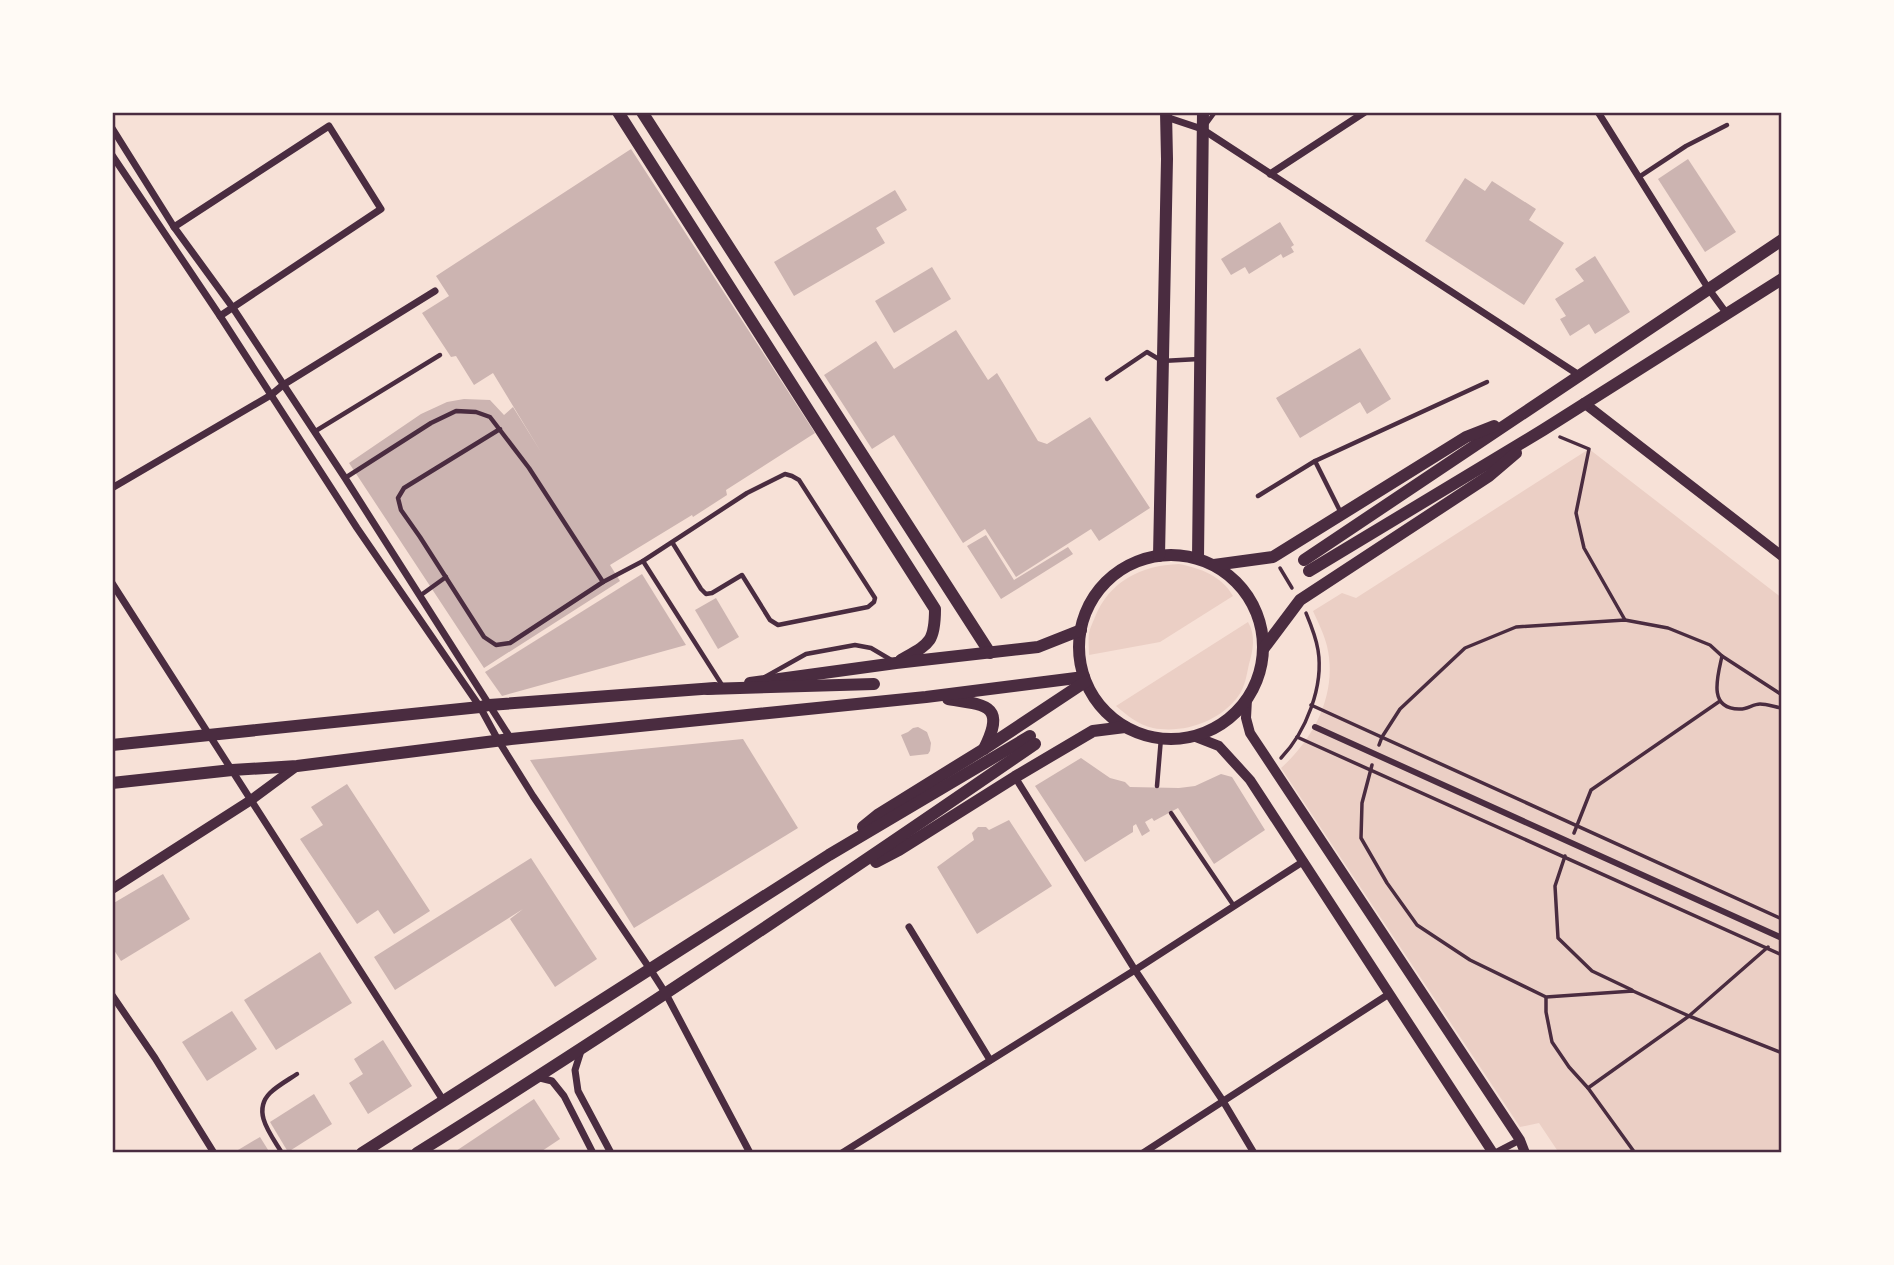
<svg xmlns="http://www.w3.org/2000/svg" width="1894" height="1265" font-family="Manrope,sans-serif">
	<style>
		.green { fill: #ebcfc5 }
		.building { fill: #ccb4b1 }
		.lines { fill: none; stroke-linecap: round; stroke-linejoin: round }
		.path { stroke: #4a2c40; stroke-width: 3.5 }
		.service { stroke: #4a2c40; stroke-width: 4.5 }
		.pedestrian { stroke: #4a2c40; stroke-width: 6 }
		.minor { stroke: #4a2c40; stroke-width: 7 }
		.tertiary { stroke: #4a2c40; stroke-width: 10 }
		.secondary { stroke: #4a2c40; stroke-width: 12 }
		.primary { stroke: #4a2c40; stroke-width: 12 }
		.neatline { fill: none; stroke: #4a2c40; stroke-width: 2.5 }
	</style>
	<rect width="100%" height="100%" fill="#f7e1d7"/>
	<g class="green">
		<path d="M 1589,449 L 1782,598 L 1782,1153 L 1559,1153 L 1539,1123 L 1520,1127 L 1281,768 C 1315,738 1338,692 1327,646 C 1324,634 1318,622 1313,611 L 1342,593 L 1356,598 Z"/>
		<path d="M 1179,564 C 1200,568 1222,576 1233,596 L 1160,642 L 1089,655 C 1089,648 1088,640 1089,633 C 1090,628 1093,622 1095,617 C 1109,582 1141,565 1179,564 Z"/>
		<path d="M 1248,622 C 1256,635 1253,651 1249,664 C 1247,673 1245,687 1239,695 C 1221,721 1184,734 1153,728 C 1138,725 1127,715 1116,706 Z"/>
	</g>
	<g class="building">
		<polygon points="631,149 815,433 726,490 727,495 693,517 692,515 610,565 620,581 484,668 349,463 421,414 447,402 464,399 490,400 504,415 513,407 541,452 493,373 474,385 456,356 451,357 422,313 449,296 436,276"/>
		<polygon points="1688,159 1736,232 1705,252 1658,179"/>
		<polygon points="1465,178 1485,191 1492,181 1536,209 1529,220 1564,243 1524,305 1425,241"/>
		<polygon points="895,190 907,210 876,228 885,243 794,296 774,262"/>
		<polygon points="1280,222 1294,245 1291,247 1294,252 1283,258 1281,254 1249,274 1245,267 1231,275 1221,259"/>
		<polygon points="1595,256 1630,312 1595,334 1589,324 1570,336 1560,319 1566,316 1555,299 1584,281 1575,269"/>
		<polygon points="932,267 951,299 894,333 875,301"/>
		<polygon points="956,330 988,380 997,373 1038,441 1047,444 1090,417 1150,508 1099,541 1091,529 1016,577 985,529 963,543 894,435 872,449 824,375 876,341 894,369"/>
		<polygon points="1360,348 1391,399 1367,414 1360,402 1300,438 1276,398"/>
		<polygon points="986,535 1014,580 1068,547 1073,554 1001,599 967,546"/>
		<polygon points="642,574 686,645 502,696 485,672"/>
		<polygon points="716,598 739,637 718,649 695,610"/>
		<polygon points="918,727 927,732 931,743 930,751 928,754 910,756 901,735 908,732 913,728"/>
		<polygon points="743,739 798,828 634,928 530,760"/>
		<polygon points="1081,758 1110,778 1125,782 1130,787 1179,788 1195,786 1221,774 1232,777 1265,830 1214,864 1178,808 1154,821 1152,818 1145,822 1150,831 1142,836 1136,824 1133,826 1133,832 1085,862 1035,786"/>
		<polygon points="347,784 430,911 394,934 378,910 357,924 300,839 323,825 311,807"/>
		<polygon points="1009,820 1052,886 977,934 937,867 974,840 972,833 978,827 986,827 989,830"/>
		<polygon points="531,858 597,959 555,987 510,919 523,909 395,990 374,957"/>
		<polygon points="163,874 190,919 121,961 112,947 112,904"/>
		<polygon points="320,952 352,1003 276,1050 244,1000"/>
		<polygon points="232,1011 257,1049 207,1081 182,1042"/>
		<polygon points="383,1040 412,1086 368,1114 349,1083 363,1074 354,1059"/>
		<polygon points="314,1094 332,1124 288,1152 270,1122"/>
		<polygon points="534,1099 560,1139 539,1153 453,1153"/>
		<polygon points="260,1137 270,1153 233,1153"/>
	</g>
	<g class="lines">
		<g class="path">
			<polyline points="1560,437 1589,449 1576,513 1584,548 1625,620"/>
			<polyline points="1280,568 1292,588"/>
			<path d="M 1782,695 L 1722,656 C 1718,675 1707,709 1739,709 C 1746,710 1753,704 1760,704 C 1767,704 1775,707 1782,708"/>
			<polyline points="1311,705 1782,919"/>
			<polyline points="1297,737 1782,955"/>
			<polyline points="1379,745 1382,737 1400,709 1465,648 1516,627 1625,620 1668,628 1710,645 1722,656"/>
			<path d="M 1281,758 C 1306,732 1324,686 1318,650 C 1316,637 1311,625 1306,613"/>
			<polyline points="1372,765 1362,803 1361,838 1387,883 1417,925 1470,960 1546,997 1633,991 1689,1016 1782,1053"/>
			<polyline points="1574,833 1591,790 1720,701"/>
			<polyline points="1565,856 1555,886 1558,938 1592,971 1632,990"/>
			<polyline points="1546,998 1546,1012 1552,1042 1569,1067 1588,1088 1635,1153"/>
			<polyline points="1588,1088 1689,1016 1768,947"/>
		</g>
		<g class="service">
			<polyline points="1207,123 1215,112"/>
			<polyline points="1639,177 1686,146 1727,125"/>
			<polyline points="1107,379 1147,352 1162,361 1199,359"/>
			<polyline points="314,432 440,355"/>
			<polyline points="1315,461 1487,382"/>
			<polyline points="345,478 431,423 456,411 476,412 490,417 529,468 603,582 510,643 496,645 484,637 420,537 401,510 398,498 404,488 500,429"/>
			<polyline points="1258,496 1315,461 1341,513"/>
			<polyline points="672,542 701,589 706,594 712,593 742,575 770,620 778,625 868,607 874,602 875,598 799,480 792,476 785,474 747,493 643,561 722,685"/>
			<polyline points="603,582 643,561"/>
			<polyline points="421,595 446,577"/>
			<polyline points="765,677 806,654 855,645 871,648 893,661"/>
			<polyline points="1157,786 1161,738"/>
			<polyline points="1171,813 1234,906"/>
			<path d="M 282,1153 C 272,1136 251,1112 270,1093 C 277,1086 288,1080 297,1074"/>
		</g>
		<polyline class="pedestrian" points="1315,727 1782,938"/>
		<g class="minor">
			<polyline points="1598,112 1708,288 1727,314"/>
			<polyline points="1166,117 1202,129 1579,375"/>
			<polyline points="112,128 174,227 233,308 345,478 511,739"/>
			<polyline points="112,155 220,316 357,528 480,707 498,740 533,796 650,969 666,994 750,1153"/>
			<polyline points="1270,174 1365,112"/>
			<polyline points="174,227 329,126 381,209 220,316"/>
			<polyline points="112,488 271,395 283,385 435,291"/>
			<polyline points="112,583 443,1100"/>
			<polyline points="1015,777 1135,970 1223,1101 1254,1153"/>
			<polyline points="909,927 990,1060"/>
			<polyline points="112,995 155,1058 214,1153"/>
			<polyline points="581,1051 575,1070 578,1091 611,1153"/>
			<polyline points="536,1077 552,1081 564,1096 593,1153"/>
			<polyline points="842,1153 1135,970 1304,861"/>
			<polyline points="1143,1153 1389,994"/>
			<polyline points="1495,1153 1520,1140"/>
		</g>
		<g class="tertiary">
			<polyline points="1584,403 1782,556"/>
			<polyline points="1247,699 1246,718 1250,733 1520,1140 1525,1153"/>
			<polyline points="1196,737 1219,746 1250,780 1493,1153"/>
			<polyline points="112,889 251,800 297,766"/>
		</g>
		<g class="secondary">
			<path d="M 618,112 L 935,609 C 935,643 929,644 901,660"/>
			<polyline points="642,112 990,653"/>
			<circle cx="1171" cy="647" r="92"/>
			<polyline points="1159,556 1167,159 1166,112"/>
			<polyline points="1198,558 1203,112"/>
			<polyline points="750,683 896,663 1038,647 1081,630"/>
			<path d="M 948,699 C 987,705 1006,705 984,749"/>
			<polyline points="112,745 480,707 489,705 715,688"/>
			<polyline points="112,783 232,770 297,766 511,739 926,697 1084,677"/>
		</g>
		<g class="primary">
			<polyline points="1304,560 1782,240"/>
			<polyline points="1214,565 1273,557 1466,437 1494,426"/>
			<polyline points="1309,571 1543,430 1782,279"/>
			<polyline points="1264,648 1300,600 1489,476 1516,453"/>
			<polyline points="707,689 874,684"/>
			<polyline points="863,827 879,814 984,749 1085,682"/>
			<polyline points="876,862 899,850 1015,777 1093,731 1125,727"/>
			<polyline points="362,1153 829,855 1030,736"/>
			<path d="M 417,1153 C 627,1022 832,884 1035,744"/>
		</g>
	</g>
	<rect width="1894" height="1265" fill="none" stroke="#fffaf5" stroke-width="228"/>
	<rect x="114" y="114" width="1666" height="1037" class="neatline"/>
</svg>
